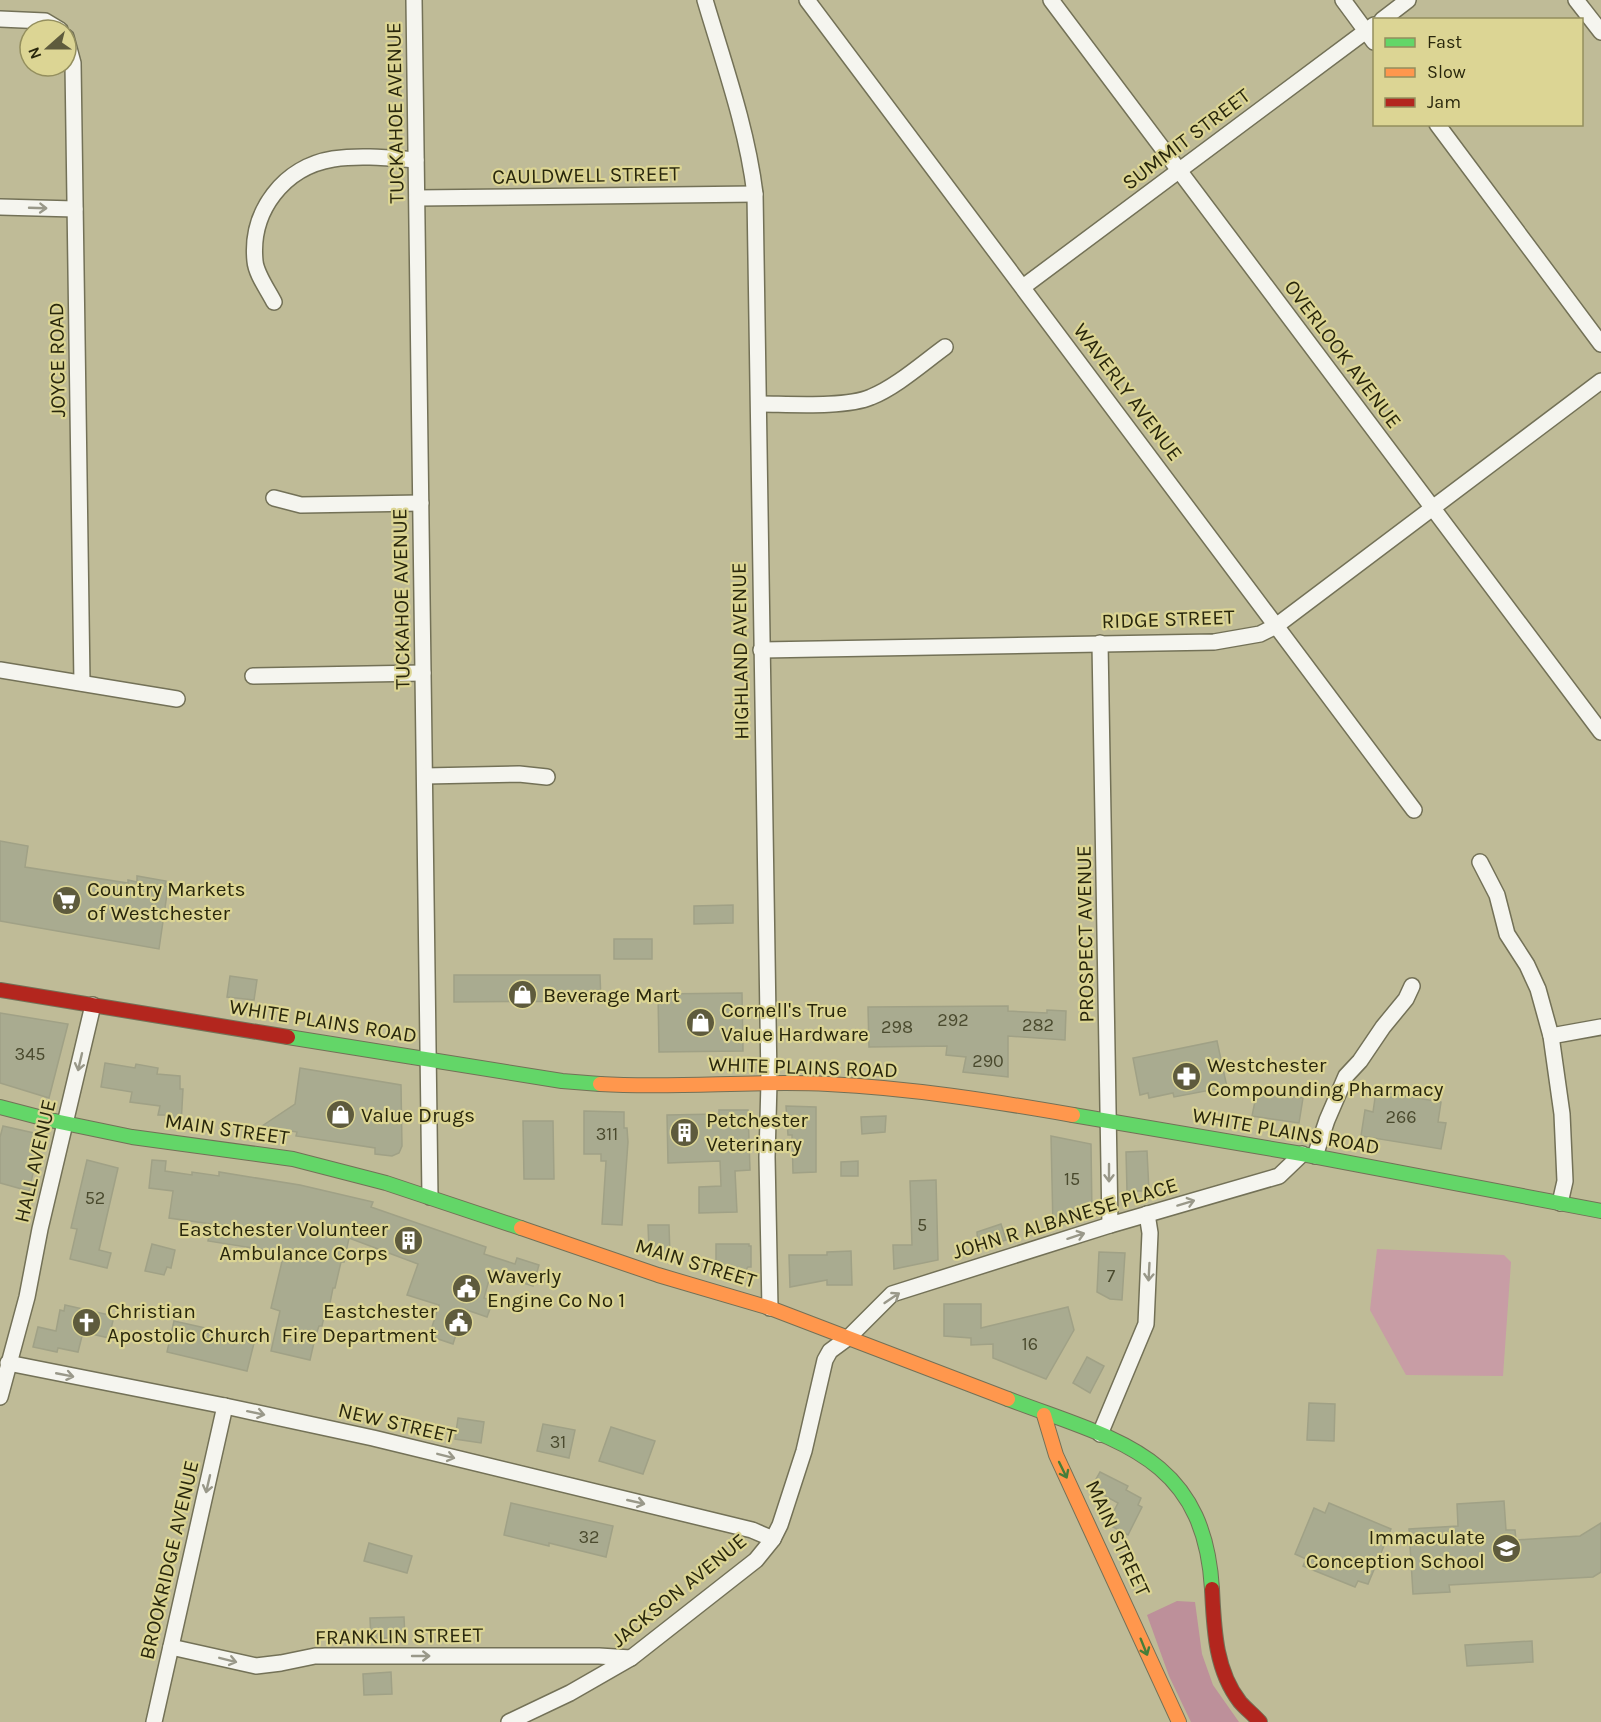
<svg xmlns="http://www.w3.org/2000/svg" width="1601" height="1722" font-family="Karla,sans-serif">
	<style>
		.green { fill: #c89da5 }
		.forest { fill: #bd909a }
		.building { fill: #a9ab90; stroke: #a0a186; stroke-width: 1.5 }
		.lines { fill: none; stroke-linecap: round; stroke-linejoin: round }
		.street-casing { stroke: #737157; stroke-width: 18 }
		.fast-casing { stroke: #737157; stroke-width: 16 }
		.slow-casing { stroke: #737157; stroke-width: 16 }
		.jam-casing { stroke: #737157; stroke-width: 16 }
		.street { stroke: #f5f5ef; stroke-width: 15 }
		.fast { stroke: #63d668; stroke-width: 14 }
		.slow { stroke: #ff974d; stroke-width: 14 }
		.jam { stroke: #b3261e; stroke-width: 14 }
		.oneway { stroke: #999889 }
		.oneway2 { stroke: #467e3a }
		.labels { text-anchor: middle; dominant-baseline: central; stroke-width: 4.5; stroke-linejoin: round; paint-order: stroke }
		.number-label { font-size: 18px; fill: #4a4a2e }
		.street-label { font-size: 21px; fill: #29270c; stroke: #dcd594 }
		.poi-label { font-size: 21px; fill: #29270c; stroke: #dcd594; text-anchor: start }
	</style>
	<rect width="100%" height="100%" fill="#bfbb97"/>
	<polygon class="green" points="1377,1249 1504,1255 1511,1262 1503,1376 1406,1375 1370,1310"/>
	<polygon class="forest" points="1177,1601 1195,1602 1202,1654 1213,1685 1239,1722 1191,1722 1189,1718 1169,1676 1147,1615"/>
	<g class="building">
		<polygon points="0,841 28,846 25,867 128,883 128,880 137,882 137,876 166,881 165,886 168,887 159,949 0,921"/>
		<polygon points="733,905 733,923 694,924 694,906"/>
		<rect x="614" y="939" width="38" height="20"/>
		<polygon points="454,975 600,975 601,1001 454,1002"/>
		<polygon points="230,976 257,980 254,1000 227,997"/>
		<polygon points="742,993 743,1051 659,1052 658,994"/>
		<polygon points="1008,1006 1008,1011 1047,1013 1047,1010 1066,1011 1065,1040 1008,1036 1008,1077 963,1072 966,1057 946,1055 947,1046 869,1047 868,1007"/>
		<polygon points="0,1013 68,1024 49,1098 0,1083"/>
		<polygon points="1217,1041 1227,1087 1174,1097 1173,1093 1149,1098 1148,1093 1140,1095 1133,1058"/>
		<polygon points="105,1063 135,1068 136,1064 158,1068 157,1074 180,1076 180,1089 183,1089 181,1125 165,1122 166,1115 158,1115 160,1106 130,1102 132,1092 101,1087"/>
		<polygon points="300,1068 401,1085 402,1146 399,1153 392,1156 375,1154 375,1148 296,1136 297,1132 262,1126 295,1104"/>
		<polygon points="1257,1091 1303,1098 1299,1123 1252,1116"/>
		<polygon points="1376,1091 1441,1102 1438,1122 1446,1123 1441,1149 1361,1136 1365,1110 1373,1112"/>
		<polygon points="786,1106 816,1107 816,1172 793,1173 792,1135 788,1135"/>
		<polygon points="719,1110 748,1110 750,1170 735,1171 737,1212 699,1213 699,1187 721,1186 720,1161 668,1163 667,1115 719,1114"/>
		<polygon points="584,1111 624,1112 624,1128 627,1128 628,1142 622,1225 602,1224 606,1161 601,1161 601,1154 584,1154"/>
		<polygon points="886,1116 885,1132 862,1134 861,1117"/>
		<polygon points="523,1121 553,1121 554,1179 524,1179"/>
		<polygon points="3,1126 34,1133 40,1143 29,1191 0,1183 0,1137"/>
		<polygon points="1051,1136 1091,1144 1092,1215 1053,1227"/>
		<polygon points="1147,1151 1149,1191 1127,1191 1126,1152"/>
		<polygon points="87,1160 118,1168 99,1250 111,1253 107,1268 70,1259 77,1229 71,1228"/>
		<polygon points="152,1160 166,1161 165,1171 192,1175 192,1172 219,1176 219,1172 300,1185 373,1202 371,1207 486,1247 484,1254 515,1264 517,1258 539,1265 533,1286 491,1273 484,1298 493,1301 487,1317 464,1309 453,1344 429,1336 439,1305 407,1295 418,1264 349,1238 344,1262 341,1262 335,1288 333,1288 330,1303 327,1303 322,1326 319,1326 315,1338 310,1360 271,1351 280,1311 271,1308 284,1253 208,1241 211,1224 169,1218 173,1191 149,1188"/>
		<polygon points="858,1161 858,1176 841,1176 841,1162"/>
		<polygon points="936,1180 938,1260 894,1269 893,1245 912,1245 910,1181"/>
		<polygon points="1001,1224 1006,1240 978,1249 977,1232"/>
		<polygon points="648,1225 669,1225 670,1256 649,1249"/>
		<polygon points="152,1244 175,1250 171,1268 167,1267 164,1275 145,1271"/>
		<polygon points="716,1244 749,1244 749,1246 751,1246 751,1267 748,1267 742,1275 716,1269"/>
		<polygon points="851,1251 852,1285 827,1285 827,1280 790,1287 789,1255 827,1255 827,1252"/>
		<polygon points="1099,1252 1125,1253 1122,1300 1110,1299 1097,1292"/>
		<polygon points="944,1304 981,1304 981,1328 1068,1307 1074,1330 1046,1379 993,1358 993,1344 971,1345 971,1338 944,1336"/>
		<polygon points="65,1305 114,1316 109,1338 83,1332 78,1352 58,1348 57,1352 33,1347 38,1327 56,1331 60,1310 64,1311"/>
		<polygon points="174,1321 255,1339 247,1371 167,1352"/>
		<polygon points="1087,1357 1104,1366 1090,1393 1073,1383"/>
		<polygon points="1309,1403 1335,1404 1334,1441 1307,1440"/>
		<polygon points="458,1418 484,1422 481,1443 455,1439"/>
		<polygon points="543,1424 575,1430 569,1458 537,1451"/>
		<polygon points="611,1427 655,1441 643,1474 599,1461"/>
		<polygon points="1100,1472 1128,1486 1126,1490 1141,1498 1138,1505 1142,1507 1128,1535 1113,1527 1115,1524 1109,1520 1118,1503 1091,1488"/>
		<polygon points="1504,1501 1506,1530 1515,1530 1516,1540 1580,1536 1601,1523 1601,1572 1593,1577 1449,1585 1450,1592 1413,1594 1409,1529 1458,1526 1457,1504"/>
		<polygon points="511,1503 613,1526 606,1557 549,1543 549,1546 504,1535"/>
		<polygon points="1329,1503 1391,1529 1368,1584 1358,1581 1355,1587 1303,1566 1306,1559 1295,1554 1314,1508 1325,1513"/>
		<polygon points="369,1543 412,1556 407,1573 364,1561"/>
		<polygon points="404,1617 405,1637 371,1639 370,1618"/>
		<polygon points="1532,1641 1533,1662 1467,1666 1465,1645"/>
		<polygon points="391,1672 392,1694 364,1695 363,1674"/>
	</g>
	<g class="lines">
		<defs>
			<g id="street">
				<polyline points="414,0 430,1197"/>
				<path d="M 705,0 C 724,64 747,128 755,194 L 769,1082 L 767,1157 L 770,1308"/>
				<polyline points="807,0 1414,810"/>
				<polyline points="1051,0 1601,732"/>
				<polyline points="1343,0 1374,42"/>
				<polyline points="1576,0 1601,32"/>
				<polyline points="0,19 45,21 60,30"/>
				<polyline points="1382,20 1408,0"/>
				<polyline points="66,37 73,63 82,683"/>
				<polyline points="1437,124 1601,344"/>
				<polyline points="417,198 755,194"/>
				<polyline points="0,207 75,209"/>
				<polyline points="1023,287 1374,25"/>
				<path d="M 274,302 C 268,290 256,274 255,261 C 250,211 284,167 333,159 C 360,155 389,158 416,160"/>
				<path d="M 759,404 C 788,404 846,408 871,397 C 896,387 923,363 945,347"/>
				<polyline points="274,498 301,505 421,503"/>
				<polyline points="1100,643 1110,1225"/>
				<polyline points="761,650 1214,642 1260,634 1276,626 1601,381"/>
				<polyline points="0,670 177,699"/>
				<polyline points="253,676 423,673"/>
				<polyline points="425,776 519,774 547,777"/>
				<polyline points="1480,862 1497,895 1507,934 1527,965 1538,989 1551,1036 1562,1114 1565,1181 1560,1203"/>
				<polyline points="1551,1036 1601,1027"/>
				<polyline points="1315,1156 1327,1120 1346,1076 1360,1061 1383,1027 1406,999 1412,986"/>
				<polyline points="8,1363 225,1406 373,1438 752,1530 773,1539"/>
				<polyline points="0,1397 27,1297 40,1229 93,1005"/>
				<polyline points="1100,1434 1146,1324 1150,1233 1147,1214"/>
				<polyline points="171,1647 256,1666 281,1663 315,1656 599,1656 631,1658"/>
				<polyline points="154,1722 225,1406"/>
				<polyline points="509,1722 570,1693 631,1658 756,1560 773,1539 780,1525 804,1451 825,1360 830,1351 849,1337 892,1294 1110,1225 1279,1176 1302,1154"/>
			</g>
			<g id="fast">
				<polyline points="288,1037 562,1081 600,1084"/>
				<polyline points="0,1107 50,1120 132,1137 293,1159 386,1183 521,1228"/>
				<polyline points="1073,1115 1302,1154 1601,1211"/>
				<path d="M 1008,1399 C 1115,1440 1204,1454 1212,1589"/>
			</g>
			<g id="slow">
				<path d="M 600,1084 C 676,1089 752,1080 828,1084 C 911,1088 992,1101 1073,1115"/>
				<polyline points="521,1228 658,1275 770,1308 1008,1399"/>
				<polyline points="1044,1415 1056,1455 1179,1722"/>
			</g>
			<g id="jam">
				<polyline points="0,990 288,1037"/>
				<path d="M 1212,1589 C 1214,1628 1215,1670 1240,1702 C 1246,1709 1254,1715 1260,1722"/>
			</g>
		</defs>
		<use href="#street" class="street-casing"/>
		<use href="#fast" class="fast-casing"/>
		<use href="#slow" class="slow-casing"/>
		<use href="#jam" class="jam-casing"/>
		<use href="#street" class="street"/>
		<use href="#fast" class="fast"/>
		<use href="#slow" class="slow"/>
		<use href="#jam" class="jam"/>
	</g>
	<defs><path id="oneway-shaft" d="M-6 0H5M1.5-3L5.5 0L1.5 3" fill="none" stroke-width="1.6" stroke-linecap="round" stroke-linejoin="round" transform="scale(1.5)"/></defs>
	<g class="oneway">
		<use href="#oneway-shaft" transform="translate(38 208) rotate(2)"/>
		<use href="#oneway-shaft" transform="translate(80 1062) rotate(103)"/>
		<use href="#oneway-shaft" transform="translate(1109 1173) rotate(90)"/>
		<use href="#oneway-shaft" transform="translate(1186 1203) rotate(-17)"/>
		<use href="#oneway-shaft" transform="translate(1076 1236) rotate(-18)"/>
		<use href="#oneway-shaft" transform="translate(1149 1272) rotate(93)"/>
		<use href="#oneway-shaft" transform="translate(892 1298) rotate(-34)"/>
		<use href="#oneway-shaft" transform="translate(65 1375) rotate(11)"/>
		<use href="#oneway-shaft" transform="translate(256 1413) rotate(12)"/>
		<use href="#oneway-shaft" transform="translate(446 1456) rotate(14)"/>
		<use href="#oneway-shaft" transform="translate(208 1484) rotate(103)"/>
		<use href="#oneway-shaft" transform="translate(636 1502) rotate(13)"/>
		<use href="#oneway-shaft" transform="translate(421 1656)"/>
		<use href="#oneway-shaft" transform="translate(228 1660) rotate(14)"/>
	</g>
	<g class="oneway2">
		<use href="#oneway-shaft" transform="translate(1063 1470) rotate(64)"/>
		<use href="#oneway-shaft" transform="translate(1144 1647) rotate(68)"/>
	</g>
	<defs>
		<symbol id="supermarket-disc" viewBox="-11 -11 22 22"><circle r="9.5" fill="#5e5b3d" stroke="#dcd594"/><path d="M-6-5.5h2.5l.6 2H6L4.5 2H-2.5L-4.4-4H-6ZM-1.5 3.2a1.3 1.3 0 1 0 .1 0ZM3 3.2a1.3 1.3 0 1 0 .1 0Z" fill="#fff"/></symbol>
		<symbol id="shop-disc" viewBox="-11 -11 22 22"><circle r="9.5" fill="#5e5b3d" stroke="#dcd594"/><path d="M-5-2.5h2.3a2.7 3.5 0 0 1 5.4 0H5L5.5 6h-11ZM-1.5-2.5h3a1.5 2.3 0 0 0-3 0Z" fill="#fff"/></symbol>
		<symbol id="pharmacy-disc" viewBox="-11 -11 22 22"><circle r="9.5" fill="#5e5b3d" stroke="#dcd594"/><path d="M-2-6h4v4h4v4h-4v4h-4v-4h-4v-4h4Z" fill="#fff"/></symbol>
		<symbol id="building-disc" viewBox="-11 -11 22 22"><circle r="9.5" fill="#5e5b3d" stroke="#dcd594"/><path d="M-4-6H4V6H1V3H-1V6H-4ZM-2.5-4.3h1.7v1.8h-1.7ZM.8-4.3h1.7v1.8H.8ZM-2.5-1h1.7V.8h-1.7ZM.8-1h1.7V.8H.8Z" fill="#fff"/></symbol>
		<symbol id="civic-disc" viewBox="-11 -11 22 22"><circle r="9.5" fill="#5e5b3d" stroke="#dcd594"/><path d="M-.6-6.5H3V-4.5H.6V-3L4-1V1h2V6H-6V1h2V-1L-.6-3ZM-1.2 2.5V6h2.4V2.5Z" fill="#fff"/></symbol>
		<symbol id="church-disc" viewBox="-11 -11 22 22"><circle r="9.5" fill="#5e5b3d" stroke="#dcd594"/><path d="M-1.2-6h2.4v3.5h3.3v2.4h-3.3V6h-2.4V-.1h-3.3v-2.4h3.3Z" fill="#fff"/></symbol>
		<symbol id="school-disc" viewBox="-11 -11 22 22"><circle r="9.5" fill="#5e5b3d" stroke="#dcd594"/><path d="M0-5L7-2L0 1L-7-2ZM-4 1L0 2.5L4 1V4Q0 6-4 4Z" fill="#fff"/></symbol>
	</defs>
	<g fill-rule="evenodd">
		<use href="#supermarket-disc" x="50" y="884" width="33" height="33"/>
		<use href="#shop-disc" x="506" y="978" width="33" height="33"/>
		<use href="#shop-disc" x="684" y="1006" width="33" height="33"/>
		<use href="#pharmacy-disc" x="1170" y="1060" width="33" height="33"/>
		<use href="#shop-disc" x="324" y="1098" width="33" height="33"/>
		<use href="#building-disc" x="668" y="1116" width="33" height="33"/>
		<use href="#building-disc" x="392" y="1224" width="33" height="33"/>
		<use href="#civic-disc" x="450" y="1272" width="33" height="33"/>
		<use href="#church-disc" x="70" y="1306" width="33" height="33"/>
		<use href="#civic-disc" x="442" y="1306" width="33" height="33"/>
		<use href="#school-disc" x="1490" y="1532" width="33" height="33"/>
	</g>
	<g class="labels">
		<g class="number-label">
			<text x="953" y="1020">292</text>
			<text x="1038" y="1025">282</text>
			<text x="897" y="1027">298</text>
			<text x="30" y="1054">345</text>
			<text x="988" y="1061">290</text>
			<text x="1401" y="1117">266</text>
			<text x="607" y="1134">311</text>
			<text x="1072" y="1179">15</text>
			<text x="95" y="1198">52</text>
			<text x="922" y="1225">5</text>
			<text x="1111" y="1276">7</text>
			<text x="1030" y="1344">16</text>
			<text x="558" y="1442">31</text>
			<text x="589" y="1537">32</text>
		</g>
		<g class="street-label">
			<text transform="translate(395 113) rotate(-91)">TUCKAHOE AVENUE</text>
			<text transform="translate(1186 139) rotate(-37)">SUMMIT STREET</text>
			<text transform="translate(586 175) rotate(-1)">CAULDWELL STREET</text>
			<text transform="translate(1343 354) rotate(53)">OVERLOOK AVENUE</text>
			<text transform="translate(57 360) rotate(-91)">JOYCE ROAD</text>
			<text transform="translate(1128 392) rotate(53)">WAVERLY AVENUE</text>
			<text transform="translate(401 599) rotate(-91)">TUCKAHOE AVENUE</text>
			<text transform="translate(1168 619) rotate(-2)">RIDGE STREET</text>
			<text transform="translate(740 651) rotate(-91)">HIGHLAND AVENUE</text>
			<text transform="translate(1085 934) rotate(-91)">PROSPECT AVENUE</text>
			<text transform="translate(323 1021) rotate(9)">WHITE PLAINS ROAD</text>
			<text transform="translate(803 1067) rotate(2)">WHITE PLAINS ROAD</text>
			<text transform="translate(227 1129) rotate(8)">MAIN STREET</text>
			<text transform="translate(1286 1131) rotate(10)">WHITE PLAINS ROAD</text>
			<text transform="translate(35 1161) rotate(-77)">HALL AVENUE</text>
			<text transform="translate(1065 1218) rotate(-17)">JOHN R ALBANESE PLACE</text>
			<text transform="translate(696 1263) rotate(17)">MAIN STREET</text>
			<text transform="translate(397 1423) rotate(13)">NEW STREET</text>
			<text transform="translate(1118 1538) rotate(65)">MAIN STREET</text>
			<text transform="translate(169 1560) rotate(-77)">BROOKRIDGE AVENUE</text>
			<text transform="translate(679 1590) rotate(-39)">JACKSON AVENUE</text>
			<text transform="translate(399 1636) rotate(-1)">FRANKLIN STREET</text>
		</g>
		<g class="poi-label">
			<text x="87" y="889">Country Markets<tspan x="87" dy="24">of Westchester</tspan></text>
			<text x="543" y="995">Beverage Mart</text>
			<text x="721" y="1010">Cornell's True<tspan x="721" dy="24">Value Hardware</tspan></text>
			<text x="1207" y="1065">Westchester<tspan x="1207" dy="24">Compounding Pharmacy</tspan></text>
			<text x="361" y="1115">Value Drugs</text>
			<text x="706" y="1120">Petchester<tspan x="706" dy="24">Veterinary</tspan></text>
			<text x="388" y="1229" text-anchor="end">Eastchester Volunteer<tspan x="388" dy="24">Ambulance Corps</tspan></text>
			<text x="487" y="1276">Waverly<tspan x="487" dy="24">Engine Co No 1</tspan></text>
			<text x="107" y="1311">Christian<tspan x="107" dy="24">Apostolic Church</tspan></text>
			<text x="437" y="1311" text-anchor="end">Eastchester<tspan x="437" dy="24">Fire Department</tspan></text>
			<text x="1485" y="1537" text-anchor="end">Immaculate<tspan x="1485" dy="24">Conception School</tspan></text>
		</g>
	</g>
	<rect x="1373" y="18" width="210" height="108" fill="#dcd594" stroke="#948f5e" stroke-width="1.5"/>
	<rect x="1385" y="38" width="30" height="9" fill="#63d668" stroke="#948f5e" stroke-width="1.5"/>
	<text x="1427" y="48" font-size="18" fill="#29270c">Fast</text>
	<rect x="1385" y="68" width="30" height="9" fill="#ff974d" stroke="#948f5e" stroke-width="1.5"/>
	<text x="1427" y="78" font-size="18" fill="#29270c">Slow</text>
	<rect x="1385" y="98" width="30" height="9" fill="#b3261e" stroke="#948f5e" stroke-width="1.5"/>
	<text x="1427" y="108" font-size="18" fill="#29270c">Jam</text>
	<g transform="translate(48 48) rotate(249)"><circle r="28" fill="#dcd594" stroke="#948f5e" stroke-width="1.5"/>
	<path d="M0-4.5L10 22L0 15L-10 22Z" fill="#5e5b3d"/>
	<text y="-9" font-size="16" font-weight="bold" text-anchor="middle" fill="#29270c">N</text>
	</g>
</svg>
